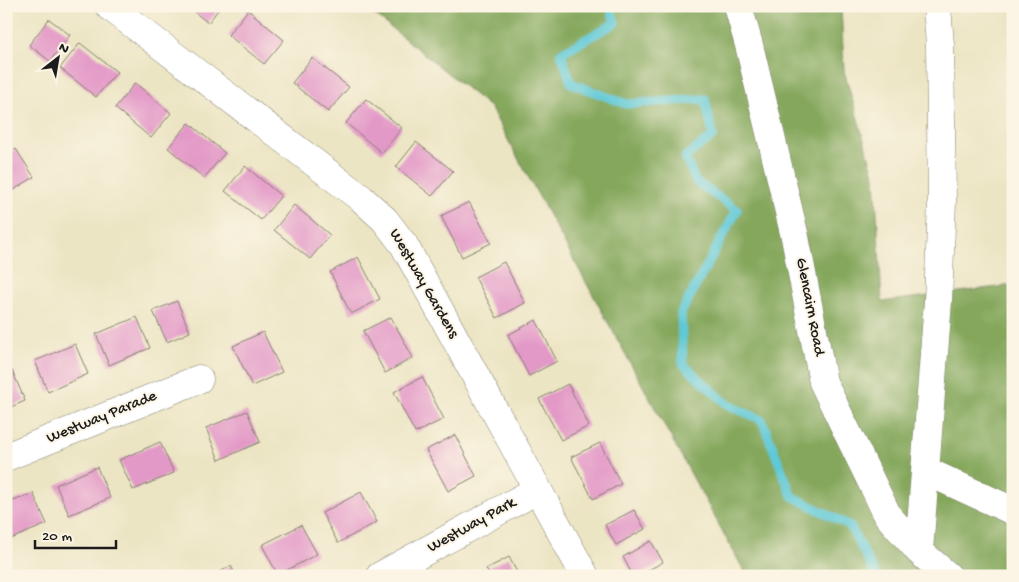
<svg xmlns="http://www.w3.org/2000/svg" width="1019" height="582" font-family="'Gochi Hand',sans-serif">
	<style>
		.forest { fill: #84a75c; stroke: #50623c }
		.lines { fill: none; stroke-linecap: round; stroke-linejoin: round }
		.stream { stroke: #5ec9d7; stroke-width: 9 }
		.building { fill: #e399c7 }
		.minor-casing { stroke: #848070; stroke-width: 29 }
		.minor { stroke: #fff; stroke-width: 28 }
		.labels { text-anchor: middle; dominant-baseline: central; stroke-width: 4; stroke-linejoin: round; paint-order: stroke }
		.street-label { font-size: 16px; fill: #1c1c1c; stroke: #fcf5e5 }
	</style>
	<rect width="100%" height="100%" fill="#fcf5e5"/>
	<filter id="ink" filterUnits="userSpaceOnUse"><feTurbulence type="fractalNoise" baseFrequency=".02" numOctaves="2"/><feDisplacementMap in="SourceGraphic" scale="10" xChannelSelector="R" yChannelSelector="G"/><feConvolveMatrix kernelMatrix="1 2 1 2 8 2 1 2 1" color-interpolation-filters="sRGB"/></filter>
	<filter id="wash" filterUnits="userSpaceOnUse"><feTurbulence type="fractalNoise" baseFrequency=".0096" numOctaves="4" result="noise"/><feDisplacementMap in="SourceGraphic" scale="20" xChannelSelector="R" yChannelSelector="G"/><feGaussianBlur stdDeviation="1.12" result="paint"/><feColorMatrix in="noise" values="0 0 0 0 0 0 0 0 0 0 0 0 0 0 0 0 0 1.4 0 .05"/><feComposite in="paint" operator="in"/></filter>
	<g filter="url(#wash)">
		<rect width="100%" height="100%" fill="#ece5c4"/>
		<polygon class="forest" points="364,6 841,6 844,71 875,178 882,302 1013,285 1013,576 747,576 490,107"/>
		<g class="lines">
			<polyline class="stream" points="610,6 615,23 561,53 571,83 626,104 705,99 713,136 685,157 696,182 737,210 681,313 683,364 728,405 762,420 792,496 850,526 876,576"/>
		</g>
		<g id="blocks">
			<g class="building">
				<polygon points="187,6 221,6 208,23"/>
				<polygon points="248,10 284,40 264,64 228,35"/>
				<polygon points="49,19 70,35 50,61 29,45"/>
				<polygon points="80,43 117,72 96,97 60,68"/>
				<polygon points="312,58 349,87 328,112 292,83"/>
				<polygon points="135,83 171,113 151,138 115,108"/>
				<polygon points="366,99 402,128 382,153 346,123"/>
				<polygon points="189,123 225,153 204,178 168,148"/>
				<polygon points="416,142 453,171 432,196 396,167"/>
				<polygon points="16,149 34,177 6,195 6,155"/>
				<polygon points="245,166 281,196 261,220 225,191"/>
				<polygon points="469,202 491,243 462,257 441,216"/>
				<polygon points="294,205 330,235 310,259 274,230"/>
				<polygon points="358,257 380,299 351,314 330,272"/>
				<polygon points="504,262 525,303 497,318 475,277"/>
				<polygon points="177,301 190,332 167,342 153,311"/>
				<polygon points="137,317 150,348 109,365 96,334"/>
				<polygon points="391,317 413,358 385,373 363,331"/>
				<polygon points="536,320 557,361 529,376 508,335"/>
				<polygon points="263,332 282,372 252,386 233,346"/>
				<polygon points="75,344 88,374 48,392 35,361"/>
				<polygon points="12,370 25,401 6,409 6,372"/>
				<polygon points="422,377 444,419 415,433 394,392"/>
				<polygon points="568,384 589,426 561,440 539,399"/>
				<polygon points="247,411 260,442 219,460 206,428"/>
				<polygon points="455,435 476,476 448,491 426,450"/>
				<polygon points="160,442 174,473 133,490 119,460"/>
				<polygon points="600,443 621,484 593,499 571,457"/>
				<polygon points="97,467 110,498 69,515 56,485"/>
				<polygon points="361,492 377,522 338,543 322,513"/>
				<polygon points="33,493 47,524 6,541 6,504"/>
				<polygon points="634,510 645,529 616,545 605,525"/>
				<polygon points="301,525 317,554 278,575 262,545"/>
				<polygon points="651,541 663,562 638,576 633,576 623,557"/>
				<polygon points="509,557 519,576 490,576 486,569"/>
				<polygon points="231,566 236,576 212,576"/>
			</g>
		</g>
	</g>
	<g filter="url(#ink)">
		<use href="#blocks" fill-opacity="0" stroke="#848070" stroke-width="1"/>
		<g class="lines">
			<defs>
				<g id="minor">
					<polyline points="109,6 362,199 385,220 404,245 585,576"/>
					<polyline points="738,6 749,45 795,237 823,382 888,516 919,551 948,576"/>
					<polyline points="6,457 199,379"/>
					<polyline points="926,471 1013,511"/>
					<polyline points="919,551 938,301 942,201 940,45 937,6"/>
					<polyline points="380,576 537,490"/>
				</g>
			</defs>
			<use href="#minor" class="minor-casing"/>
			<use href="#minor" class="minor"/>
		</g>
	</g>
	<g class="labels">
		<g class="street-label">
			<text transform="translate(423 284) rotate(60)">Westway Gardens</text>
			<text transform="translate(809 307) rotate(79)">Glencairn Road</text>
			<text transform="translate(102 418) rotate(-22)">Westway Parade</text>
			<text transform="translate(472 526) rotate(-29)">Westway Park</text>
		</g>
	</g>
	<rect width="1019" height="582" fill="none" stroke="#fcf5e5" stroke-width="25"/>
	<g transform="translate(58 58) rotate(31)" stroke="#fcf5e5" stroke-width="4" paint-order="stroke">
	<path d="M0-4L9 19L0 12L-9 19Z" fill="#1c1c1c"/>
	<text y="-8" font-size="14" font-weight="bold" text-anchor="middle" fill="#1c1c1c">N</text>
	</g>
	<path d="M35 540v8h81v-8" fill="none" stroke="#1c1c1c" stroke-width="2.5"/>
	<text x="42" y="540" font-size="15" fill="#1c1c1c" stroke="#fcf5e5" stroke-width="4" paint-order="stroke">20 m</text>
</svg>
